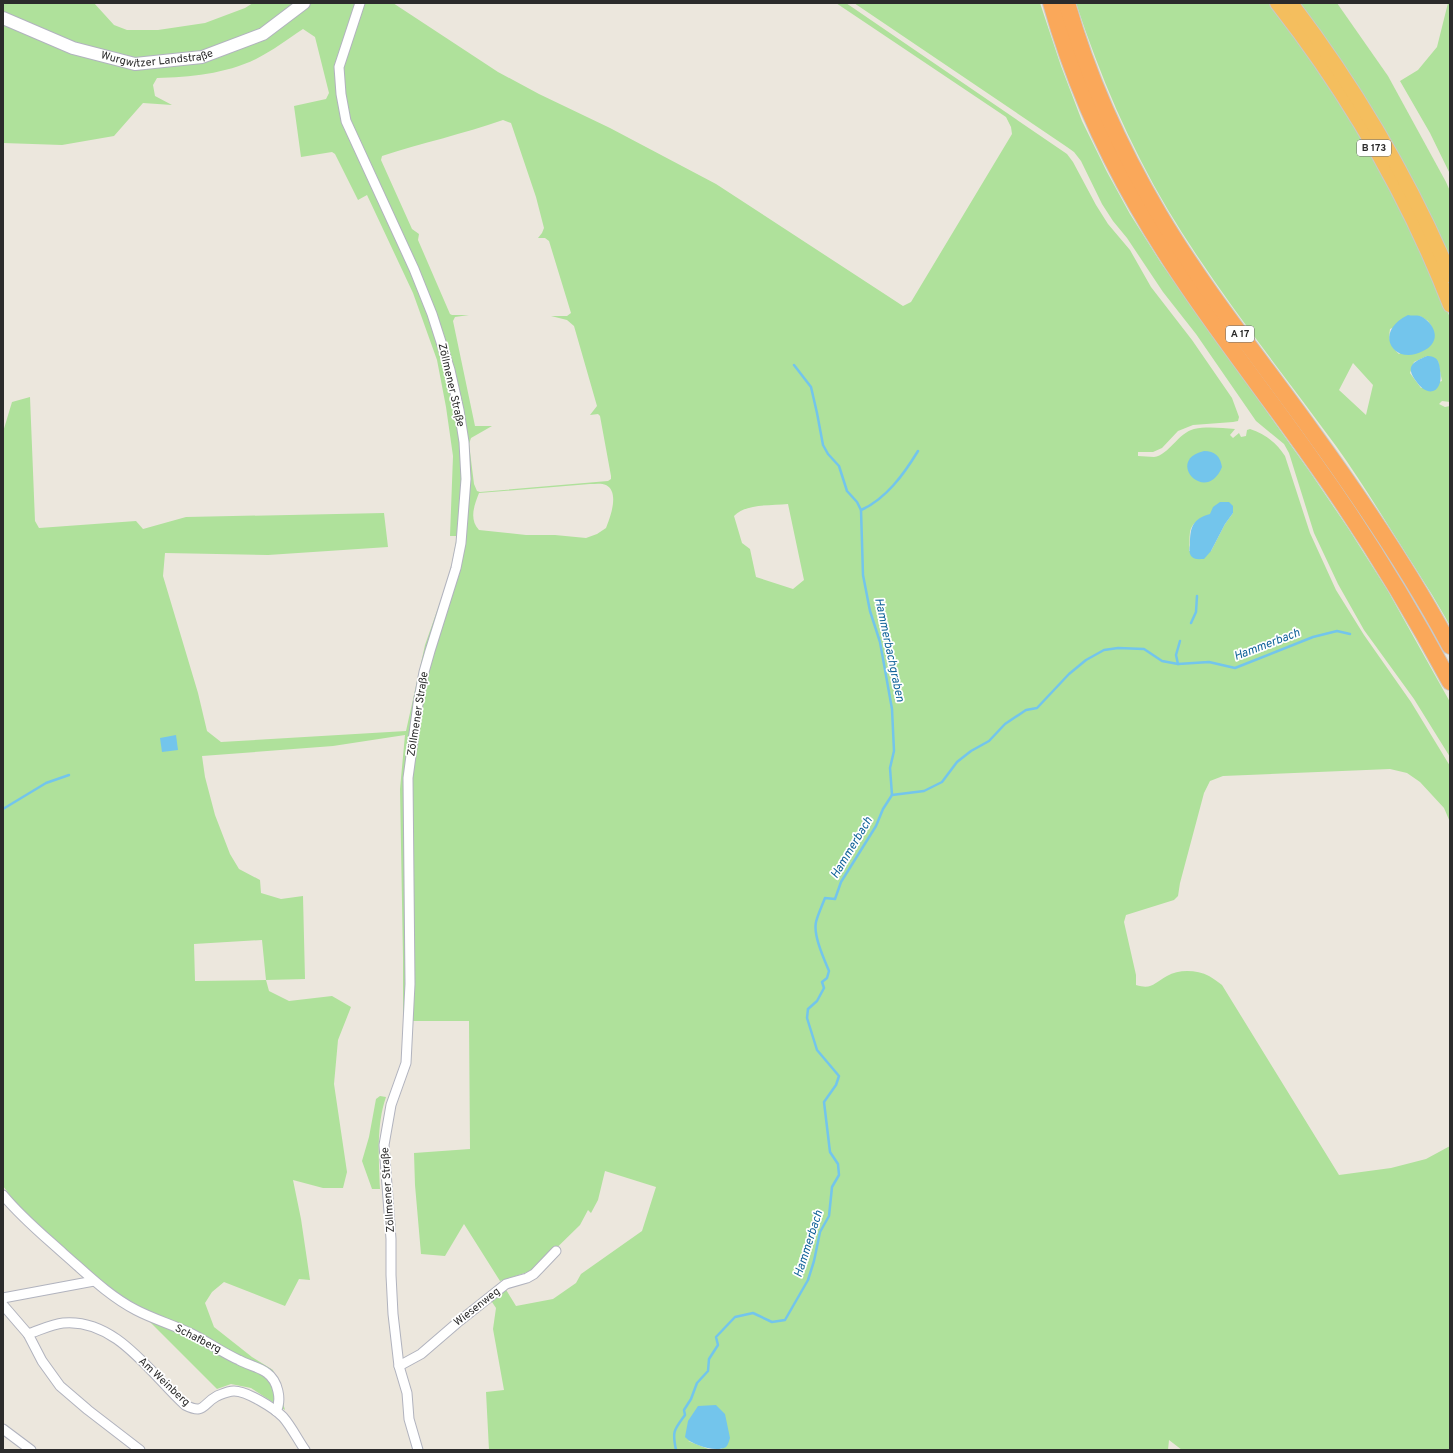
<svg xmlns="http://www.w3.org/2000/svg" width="1453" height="1453" font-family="Overpass,sans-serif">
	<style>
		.green { fill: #afe19b; fill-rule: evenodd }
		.water { fill: #73c5ec }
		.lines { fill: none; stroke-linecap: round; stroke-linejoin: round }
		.stream { stroke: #73c5ec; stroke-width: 2.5 }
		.minor-casing { stroke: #b1b3be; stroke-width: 11 }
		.secondary-casing { stroke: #b1b3be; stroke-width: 14 }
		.trunk-casing { stroke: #c8c8c8; stroke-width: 16 }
		.motorway-casing { stroke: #c8c8c8; stroke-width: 18 }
		.minor { stroke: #fff; stroke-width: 9 }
		.secondary { stroke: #fff; stroke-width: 12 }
		.trunk { stroke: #f4be5e; stroke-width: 14 }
		.motorway { stroke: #faa85a; stroke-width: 16 }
		.labels { text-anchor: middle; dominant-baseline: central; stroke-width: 3.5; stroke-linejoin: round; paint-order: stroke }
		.shield { fill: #fff; stroke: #6b6b6b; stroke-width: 1 }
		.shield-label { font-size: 10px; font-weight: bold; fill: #2b2b2b }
		.street-label { font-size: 11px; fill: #2b2b2b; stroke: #fff }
		.water-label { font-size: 12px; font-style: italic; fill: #116399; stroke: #fff }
	</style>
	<rect width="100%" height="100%" fill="#ece7dd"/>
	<g class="green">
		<path d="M 3,3 L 94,3 L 114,25 L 127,30 L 158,30 L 205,23 L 245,8 L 253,3 L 393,3 L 498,72 L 539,94 L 610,128 L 716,184 L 903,306 L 911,302 L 1012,134 L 1011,127 L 1006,117 L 836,3 L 846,3 L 1067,154 L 1073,162 L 1096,205 L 1108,224 L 1130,250 L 1151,287 L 1192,340 L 1232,398 L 1239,417 L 1238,421 L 1233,422 L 1193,425 L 1178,431 L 1162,448 L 1153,452 L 1138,452 L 1138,456 C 1143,456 1149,457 1154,457 C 1169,455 1178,433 1194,429 C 1207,426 1222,428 1235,429 L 1230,435 L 1233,438 L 1239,433 L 1241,437 L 1246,436 L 1247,430 L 1250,429 C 1265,434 1277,443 1285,456 L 1310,533 L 1336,590 L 1364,635 L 1411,702 L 1450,766 L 1450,822 L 1444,808 L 1420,782 L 1407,773 L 1390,769 L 1223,776 L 1210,781 L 1204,793 L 1180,883 L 1178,896 L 1174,900 L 1126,915 L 1124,922 L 1136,975 L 1136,985 C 1152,990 1154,983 1167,976 C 1179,969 1197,970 1209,976 C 1214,979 1218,982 1222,985 L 1339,1175 L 1391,1168 L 1426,1159 L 1450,1146 L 1450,1450 L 1182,1450 L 1169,1440 L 1168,1450 L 719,1450 L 726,1446 L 688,1441 L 711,1450 L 489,1450 L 486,1392 L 504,1390 L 493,1329 L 496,1308 L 490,1299 L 505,1288 L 516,1306 L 553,1299 L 576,1283 L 581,1274 L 642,1231 L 656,1187 L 605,1171 L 598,1200 L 591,1213 L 588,1210 L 580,1225 L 534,1270 L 500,1281 L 464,1224 L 445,1256 L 421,1254 L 415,1185 L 414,1153 L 470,1149 L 469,1021 L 403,1021 L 403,958 L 400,789 L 405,735 L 333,746 L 202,756 L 205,777 L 215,815 L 230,854 L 239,869 L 260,880 L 261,893 L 281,899 L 303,896 L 305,979 L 266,980 L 269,991 L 289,1001 L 332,996 L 351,1007 L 338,1040 L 334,1084 L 347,1172 L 343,1188 L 323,1188 L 293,1180 L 301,1219 L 310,1280 L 299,1279 L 285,1306 L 224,1282 L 212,1292 L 205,1303 L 214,1327 L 252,1357 L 273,1370 L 285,1410 L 251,1388 L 231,1384 L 217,1389 L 147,1319 L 74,1258 L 18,1206 L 3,1186 L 3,432 L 12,402 L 30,397 L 35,521 L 39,528 L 136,521 L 143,529 L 186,517 L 384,513 L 388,547 L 268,555 L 165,553 L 163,576 L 198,693 L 207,731 L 221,742 L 406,731 L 425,645 L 450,574 L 457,536 L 450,536 L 453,456 L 446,407 L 437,360 L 413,293 L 367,195 L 358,200 L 335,154 L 332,152 L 301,157 L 294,106 L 326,99 L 329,93 L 315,37 L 303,29 C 288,39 272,51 256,59 C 225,74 190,77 157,78 L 153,85 L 155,96 L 172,105 L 143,103 L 114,136 L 62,145 L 3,143 ZM 503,120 L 511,123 L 536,197 L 544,228 L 542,233 L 538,238 L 545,238 L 549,241 L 571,313 L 567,316 L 551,316 L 567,320 L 574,326 L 597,406 L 590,415 L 598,414 L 600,416 L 611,476 L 611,479 L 608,481 L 480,492 L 477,491 L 474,484 L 469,444 L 471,438 L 492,426 L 475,426 L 453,321 L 455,317 L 469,315 L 452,315 L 450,314 L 418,240 L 419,234 L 412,229 L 381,160 L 382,156 C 422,143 463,134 503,120 ZM 590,484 C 595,484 602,483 606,485 C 620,492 610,518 606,528 L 597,534 L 586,538 L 555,535 L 526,535 L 479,530 C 469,519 474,506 479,493 ZM 788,504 L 804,580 L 793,589 L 756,577 L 750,549 L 742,543 L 734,516 C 747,503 771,506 788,504 ZM 1233,513 L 1225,524 L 1211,551 L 1189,551 C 1190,545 1189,538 1190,532 C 1194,514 1218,514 1233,513 ZM 262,940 L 266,980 L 195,981 L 194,944 Z"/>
		<polygon points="854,3 1040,3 1061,66 1082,121 1107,172 1130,214 1161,263 1310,472 1348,528 1388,591 1450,702 1450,757 1414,699 1364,630 1338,584 1314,533 1289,453 1284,444 1256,421 1196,334 1163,292 1127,238 1113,221 1102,204 1081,161 1074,152 1067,147"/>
		<path d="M 1076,3 L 1271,3 L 1345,108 L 1387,182 L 1437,283 L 1450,318 L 1450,402 L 1442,401 L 1439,404 L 1445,407 L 1450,406 L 1450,626 C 1435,598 1417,571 1400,544 C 1379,511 1359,478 1336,446 C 1279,368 1218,293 1168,210 C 1129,144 1100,76 1076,3 ZM 1420,316 L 1428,321 L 1432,327 L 1399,354 C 1391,346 1388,341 1390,329 ZM 1427,356 L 1438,361 L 1442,381 L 1421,388 L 1410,373 L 1414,362 ZM 1353,363 L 1373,385 L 1366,415 L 1339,390 Z"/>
		<polygon points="1298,3 1337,3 1388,76 1446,182 1450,191 1450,264"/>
		<polygon points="1448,3 1450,3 1450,174 1430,133 1400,81 1418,70 1437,47"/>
		<path d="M 380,1096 L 386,1097 C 376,1126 379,1158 380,1189 L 372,1189 L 362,1161 L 369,1137 L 376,1099 Z"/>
	</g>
	<g class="water">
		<path d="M 1408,315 C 1411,316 1417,315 1420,316 C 1430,320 1440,334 1432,344 C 1430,347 1427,349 1423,351 C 1394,367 1372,332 1408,315 Z"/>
		<path d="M 1427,356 C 1431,356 1436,357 1438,361 C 1439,363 1440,368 1440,370 C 1444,391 1429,400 1416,381 C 1405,366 1413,362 1427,356 Z"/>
		<path d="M 1204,451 C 1215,451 1220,456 1222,467 C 1206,506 1164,460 1204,451 Z"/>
		<path d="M 1220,502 L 1229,502 L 1233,506 L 1233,513 L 1225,524 L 1211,551 L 1204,559 C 1200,559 1195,560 1192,557 C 1189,554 1189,549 1190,545 C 1190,528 1192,519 1210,514 L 1213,507 Z"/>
		<polygon points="176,735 178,750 162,752 160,738"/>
		<path d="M 716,1405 L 725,1414 L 730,1438 C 729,1441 728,1445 726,1447 C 716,1453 692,1445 685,1437 L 688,1421 L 698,1406 Z"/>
	</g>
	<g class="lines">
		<g class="stream">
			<polyline points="794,365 811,387 817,413 823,445 828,454 839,466 847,491 857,502 861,510 863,575 870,611 880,642 892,709 894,751 890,768 892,795"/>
			<path d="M 861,510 C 886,499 904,474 918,451"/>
			<polyline points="1191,623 1196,612 1197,596"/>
			<polyline points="1178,664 1176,655 1180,641"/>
			<polyline points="3,809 46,783 69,775"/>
			<path d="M 676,1450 C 672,1431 674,1430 685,1415 L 684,1410 L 691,1399 L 697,1383 L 708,1371 L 709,1359 L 718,1345 L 716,1337 L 735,1317 L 753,1313 L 772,1322 L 785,1320 L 808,1280 L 814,1261 L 820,1232 L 829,1216 L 832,1187 L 839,1175 L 838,1164 L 830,1152 L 824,1102 L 836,1085 L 839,1076 L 817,1050 L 807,1018 L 808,1009 L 817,1001 L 824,988 L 822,982 L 827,978 L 829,971 C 824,959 813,935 816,922 C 818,914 822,906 825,898 L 835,899 L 841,882 L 876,826 L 883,809 L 892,795 L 924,791 L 942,782 L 957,762 L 971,751 L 989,741 L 1005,724 L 1026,710 L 1037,708 L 1069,674 L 1086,660 L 1104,650 L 1118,648 L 1144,649 L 1162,661 L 1178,664 L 1209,662 L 1235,668 L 1313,637 L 1337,631 L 1350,634"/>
		</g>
		<defs>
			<g id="minor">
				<polyline points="360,3 339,67 341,94 346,121 414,269 432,314 450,370 459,410 464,442 466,479 461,543 456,568 430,651 424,672 418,704 408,778 410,984 406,1063 391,1105 384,1145 391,1239 391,1275 393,1314 399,1366 407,1393 409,1419 418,1450"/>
				<path d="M 3,1195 C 21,1217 43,1235 64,1254 C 87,1274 109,1296 136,1310 C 153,1319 174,1325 192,1334 C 208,1342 223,1353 239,1360 C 248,1365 259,1367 267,1373 C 278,1381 282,1400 276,1411"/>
				<polyline points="3,1298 94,1281"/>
				<polyline points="3,1305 28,1334 42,1361 60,1386 88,1410 140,1450"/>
				<path d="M 28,1334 C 38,1331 52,1324 63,1323 C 116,1318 150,1373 185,1405 C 205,1415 202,1404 217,1396 C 222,1394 228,1391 234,1391 C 247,1391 274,1408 283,1417 C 291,1426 298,1440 305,1450"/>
				<polyline points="399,1366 421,1354 457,1323 506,1284 527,1278 534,1274 556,1251"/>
				<polyline points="3,1429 31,1450"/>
			</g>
			<g id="secondary">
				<path id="s1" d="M 3,18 L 73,48 L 135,64 L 202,57 L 263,34 L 304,3"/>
			</g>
			<g id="trunk">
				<path d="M 1277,3 C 1349,95 1408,197 1450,305"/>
				<path d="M 1291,3 C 1355,87 1409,178 1450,275"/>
			</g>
			<g id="motorway">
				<path d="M 1051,3 C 1071,74 1101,144 1138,208 C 1189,297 1255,378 1314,462 C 1364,532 1409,606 1450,682"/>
				<path d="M 1067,3 C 1088,77 1120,148 1159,214 C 1204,290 1260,359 1311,430 C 1361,499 1410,571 1450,646"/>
			</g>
		</defs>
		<use href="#minor" class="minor-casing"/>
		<use href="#secondary" class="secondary-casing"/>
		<use href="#trunk" class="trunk-casing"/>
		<use href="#motorway" class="motorway-casing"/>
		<use href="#minor" class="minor"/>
		<use href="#secondary" class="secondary"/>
		<use href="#trunk" class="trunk"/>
		<use href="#motorway" class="motorway"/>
	</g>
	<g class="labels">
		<g class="shield">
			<rect x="1357" y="140" width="34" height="16" rx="3"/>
			<rect x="1226" y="326" width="28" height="16" rx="3"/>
		</g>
		<g class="shield-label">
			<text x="1374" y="148">B 173</text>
			<text x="1240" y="334">A 17</text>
		</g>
		<g class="street-label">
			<text stroke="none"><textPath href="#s1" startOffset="162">Wurgwitzer Landstraße</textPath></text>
			<text transform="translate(451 385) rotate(77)">Zöllmener Straße</text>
			<text transform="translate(418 714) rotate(-81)">Zöllmener Straße</text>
			<text transform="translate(388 1190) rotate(-94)">Zöllmener Straße</text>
			<text transform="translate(477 1307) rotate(-38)">Wiesenweg</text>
			<text transform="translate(198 1339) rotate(27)">Schafberg</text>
			<text transform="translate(164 1382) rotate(43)">Am Weinberg</text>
		</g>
		<g class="water-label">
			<text transform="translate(1267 645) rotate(-21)">Hammerbach</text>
			<text transform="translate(889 650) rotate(78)">Hammerbachgraben</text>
			<text transform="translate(852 848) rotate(-59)">Hammerbach</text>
			<text transform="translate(809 1244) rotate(-72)">Hammerbach</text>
		</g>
	</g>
	<rect width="1453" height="1453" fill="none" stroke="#2b2b2b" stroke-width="8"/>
</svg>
